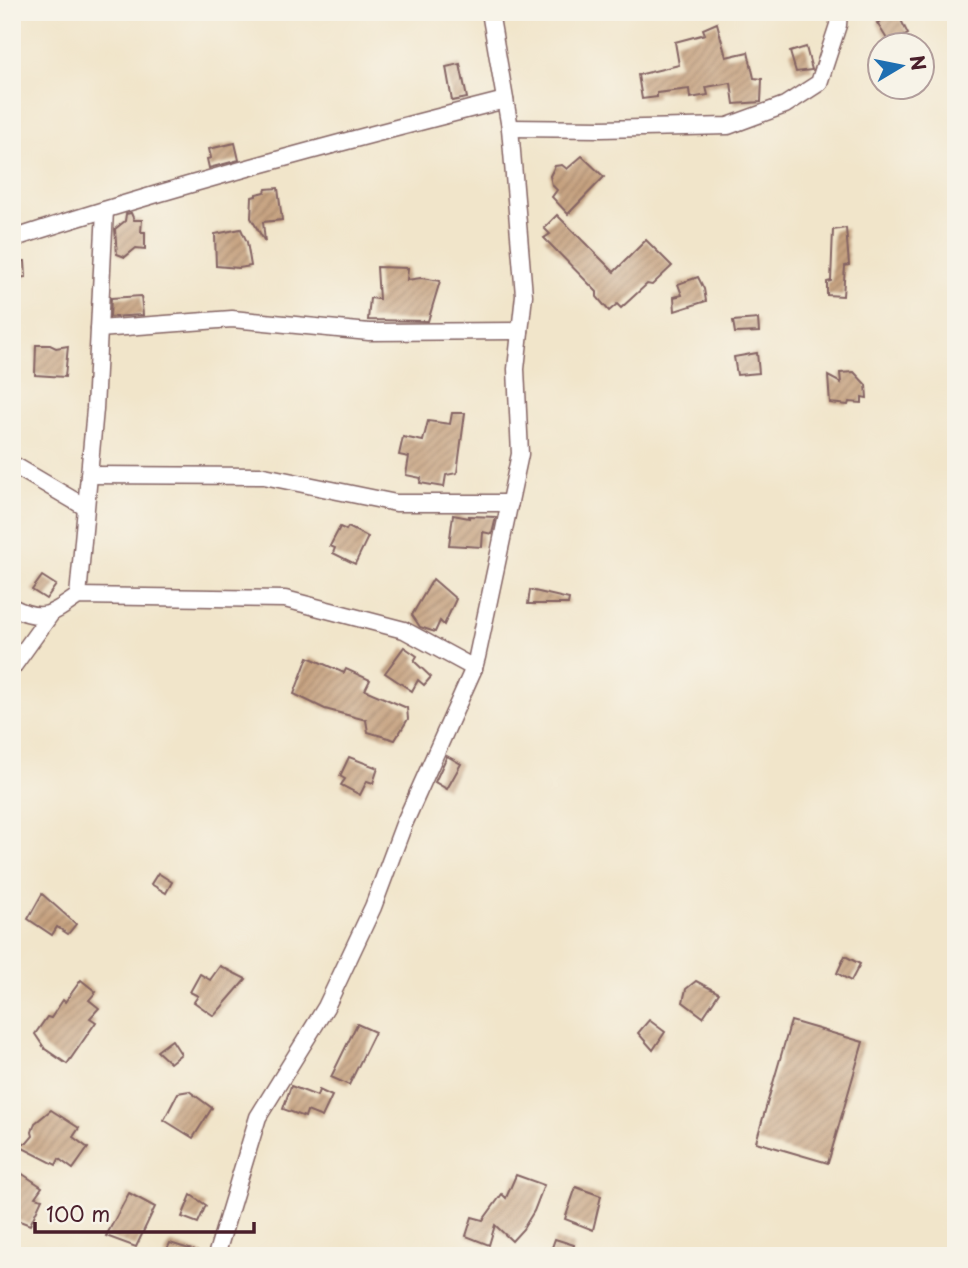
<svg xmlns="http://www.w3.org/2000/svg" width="968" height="1268" font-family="'Playpen Sans',sans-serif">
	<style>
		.building { fill: url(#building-hatch) }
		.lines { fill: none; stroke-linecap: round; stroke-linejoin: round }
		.minor-casing { stroke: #846463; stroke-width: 19 }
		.minor { stroke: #fff; stroke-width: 16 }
	</style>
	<defs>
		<pattern id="building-hatch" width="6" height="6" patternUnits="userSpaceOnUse" patternTransform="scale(1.75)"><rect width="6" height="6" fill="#c6a280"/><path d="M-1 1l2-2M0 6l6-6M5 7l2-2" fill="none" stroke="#a38369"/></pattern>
	</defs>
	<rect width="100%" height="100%" fill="#f7f3e8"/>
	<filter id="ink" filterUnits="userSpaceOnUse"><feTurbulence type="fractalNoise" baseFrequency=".0143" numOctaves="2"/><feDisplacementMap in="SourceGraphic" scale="14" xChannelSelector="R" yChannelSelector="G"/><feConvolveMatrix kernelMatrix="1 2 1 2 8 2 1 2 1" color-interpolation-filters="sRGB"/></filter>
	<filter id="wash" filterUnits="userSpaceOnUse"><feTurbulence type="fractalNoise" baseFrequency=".00686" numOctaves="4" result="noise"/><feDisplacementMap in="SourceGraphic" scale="28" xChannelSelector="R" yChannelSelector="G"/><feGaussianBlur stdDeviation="1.57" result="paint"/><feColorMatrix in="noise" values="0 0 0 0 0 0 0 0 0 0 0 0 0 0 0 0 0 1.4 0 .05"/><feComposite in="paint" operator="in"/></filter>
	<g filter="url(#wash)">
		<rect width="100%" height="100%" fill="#f1e5ca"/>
		<g id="blocks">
			<g class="building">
				<polygon points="875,12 897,12 908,34 890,44 877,23 879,22"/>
				<polygon points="717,23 726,57 748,52 754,78 762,79 761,102 734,104 731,83 706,87 708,95 690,98 689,89 657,93 657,97 642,99 638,75 679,65 675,42 705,34 703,29"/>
				<polygon points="806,47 812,70 796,72 790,52"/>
				<polygon points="460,64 467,98 452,101 446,67"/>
				<polygon points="235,143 239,160 209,168 207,159 211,158 209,149"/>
				<polygon points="582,156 604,177 568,214 552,197 557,190 552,185 550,176 555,166 562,165 567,169"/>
				<polygon points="278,188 282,220 263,222 265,242 251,218 252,197 256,196 256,194 265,192 266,189"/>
				<polygon points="131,213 134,220 142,220 141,232 145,232 145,249 136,248 125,257 117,254 115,229 125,221 126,214"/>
				<polygon points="557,215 614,272 646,240 672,266 652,285 647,284 621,308 617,304 609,311 597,297 597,292 544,238 550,234 544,228"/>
				<polygon points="846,228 849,265 845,266 843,296 827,295 827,282 831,281 833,230"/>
				<polygon points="241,229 247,242 251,266 239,268 216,266 215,234"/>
				<polygon points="12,261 25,261 26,277 12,278"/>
				<polygon points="377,267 408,268 407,280 421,278 440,281 428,321 368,320 370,298 379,299"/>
				<polygon points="698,277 704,289 706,301 675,311 674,297 682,295 678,284"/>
				<polygon points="141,296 143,315 110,317 111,298"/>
				<polygon points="758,319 759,332 735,333 733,321"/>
				<polygon points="36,345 50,345 56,348 68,346 65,377 35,375"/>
				<polygon points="757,353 759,373 737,375 734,357"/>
				<polygon points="854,372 866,385 867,398 862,397 862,403 849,402 848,405 830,403 828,376 841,383 840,373"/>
				<polygon points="452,413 465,413 457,473 446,475 444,487 420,483 421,478 406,475 409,457 399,455 403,437 423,441 428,421 450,424"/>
				<polygon points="453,515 469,518 469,516 496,517 492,534 483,532 482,547 449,545"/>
				<polygon points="340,527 346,530 348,527 368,537 355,564 333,553 335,548 330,546"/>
				<polygon points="42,576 56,585 46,599 32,590"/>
				<polygon points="433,579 456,599 444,625 440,621 435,632 420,627 412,615"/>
				<polygon points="530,590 569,599 568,604 528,604"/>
				<polygon points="404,647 417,656 414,661 431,677 424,685 418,680 412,691 385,673"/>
				<polygon points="308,657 344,673 346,669 370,680 365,690 407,708 408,719 395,740 368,732 366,720 325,709 294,694"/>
				<polygon points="447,756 461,764 447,789 435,782"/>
				<polygon points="349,757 378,768 373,783 367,781 360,795 341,785 345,779 340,776"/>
				<polygon points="158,873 172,882 166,893 151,884"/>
				<polygon points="42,894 76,924 68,934 57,927 52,935 28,919"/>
				<polygon points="845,956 860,964 851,981 837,973"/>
				<polygon points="220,966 246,979 214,1016 194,1002 198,996 190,992 200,974 210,980"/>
				<polygon points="81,980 96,992 89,1000 99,1008 90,1018 96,1022 67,1064 45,1049 35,1034 47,1017 51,1018 63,1000 65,1002"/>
				<polygon points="696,981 719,993 703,1017 683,1002 686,989"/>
				<polygon points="649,1020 665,1032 653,1050 638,1033"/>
				<polygon points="791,1021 863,1042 828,1163 756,1142"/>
				<polygon points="357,1024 375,1032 349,1085 331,1077"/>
				<polygon points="172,1040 181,1054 170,1063 157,1051"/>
				<polygon points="291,1086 317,1096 319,1090 332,1096 322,1117 307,1111 305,1117 283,1109"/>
				<polygon points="189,1091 212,1108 193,1138 164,1120 178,1093"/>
				<polygon points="51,1110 79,1128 73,1137 88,1148 73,1169 59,1159 56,1165 13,1143 27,1143 33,1136 32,1132 35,1123"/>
				<polygon points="12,1167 42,1187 35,1197 42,1199 30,1225 12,1218"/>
				<polygon points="516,1175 544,1185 534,1211 523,1229 512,1241 495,1225 489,1245 466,1236 472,1217 483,1220 502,1194 506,1198"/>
				<polygon points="576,1187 601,1196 593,1230 565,1219"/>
				<polygon points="129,1193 155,1207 136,1247 106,1236"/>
				<polygon points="191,1195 206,1205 198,1223 182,1217"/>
				<polygon points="555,1239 574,1245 572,1256 549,1256"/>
				<polygon points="170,1243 202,1253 202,1256 164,1256"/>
			</g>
		</g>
	</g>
	<g filter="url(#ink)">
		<use href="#blocks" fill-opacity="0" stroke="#846463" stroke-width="2"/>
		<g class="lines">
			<defs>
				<g id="minor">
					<polyline points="510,128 601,129 728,126 785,105 819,83 838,25 839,12"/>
					<path d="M 12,239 C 174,186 340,142 505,100"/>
					<polyline points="99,329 232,319 369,332 520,331"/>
					<polyline points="12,464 85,507"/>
					<polyline points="89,475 264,476 396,503 510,503"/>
					<polyline points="78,596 95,409 105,210"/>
					<path d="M 12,607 C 43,623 52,614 78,596 L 285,599 L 404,630 L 474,668"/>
					<polyline points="12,668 50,615"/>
					<polyline points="216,1256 258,1117 326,1007 373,907 404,824 474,668 477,657 520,454 516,369 524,295 510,128 490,12"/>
				</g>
			</defs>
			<use href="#minor" class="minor-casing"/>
			<use href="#minor" class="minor"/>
		</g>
	</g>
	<rect width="968" height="1268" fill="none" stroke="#f7f3e8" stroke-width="42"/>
	<g transform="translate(901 66) rotate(80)"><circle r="33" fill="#f7f3e8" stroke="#b29e9c" stroke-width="2"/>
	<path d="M0-5L12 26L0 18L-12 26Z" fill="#1f6fb2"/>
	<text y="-10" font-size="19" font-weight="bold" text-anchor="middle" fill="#4a1f2b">N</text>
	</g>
	<path d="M35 1222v10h219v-10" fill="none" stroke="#4a1f2b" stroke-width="3.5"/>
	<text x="46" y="1222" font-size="21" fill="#4a1f2b" stroke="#f7f3e8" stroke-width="5" paint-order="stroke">100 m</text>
</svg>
